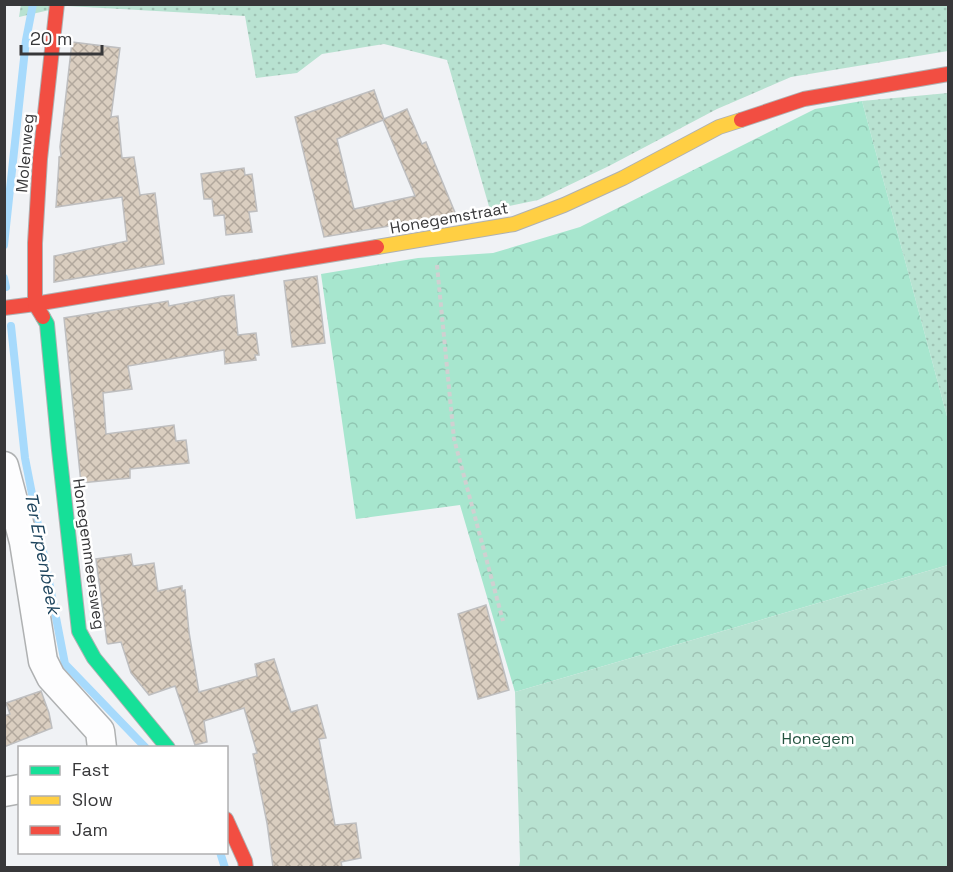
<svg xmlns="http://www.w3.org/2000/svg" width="953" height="872" font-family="'Space Grotesk',sans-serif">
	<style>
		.grass { fill: url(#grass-dots) }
		.forest { fill: url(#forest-crowns) }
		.park { fill: url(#park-crowns) }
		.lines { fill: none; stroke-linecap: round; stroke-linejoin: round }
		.stream { stroke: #a7dafc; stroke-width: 8 }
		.building { fill: url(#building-cross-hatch); stroke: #bebebf; stroke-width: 1.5; fill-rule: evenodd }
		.street-casing { stroke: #afb1b2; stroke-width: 31 }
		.fast-casing { stroke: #afb1b2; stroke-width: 16 }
		.slow-casing { stroke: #afb1b2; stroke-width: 16 }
		.jam-casing { stroke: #afb1b2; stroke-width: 16 }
		.path { stroke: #d0d0d1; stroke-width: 4; stroke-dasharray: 4.5 3; stroke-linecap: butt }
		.street { stroke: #fdfdfe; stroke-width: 28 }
		.fast { stroke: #16e098; stroke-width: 14 }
		.slow { stroke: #ffcf43; stroke-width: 14 }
		.jam { stroke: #f24e42; stroke-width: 14 }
		.labels { text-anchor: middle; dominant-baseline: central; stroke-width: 5; stroke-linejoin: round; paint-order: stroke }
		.street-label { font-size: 16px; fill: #373739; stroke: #fff }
		.park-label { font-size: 16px; fill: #245340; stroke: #fff }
		.water-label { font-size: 18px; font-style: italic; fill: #1c435c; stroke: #fff }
	</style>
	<defs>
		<pattern id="grass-dots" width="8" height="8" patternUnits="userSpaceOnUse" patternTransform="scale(1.5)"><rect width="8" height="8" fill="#b8e2d1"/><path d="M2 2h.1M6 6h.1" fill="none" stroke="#9fc2b4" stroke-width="1.8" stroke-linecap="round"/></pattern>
		<pattern id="forest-crowns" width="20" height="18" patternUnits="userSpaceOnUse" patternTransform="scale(1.5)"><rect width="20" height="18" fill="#a7e6ce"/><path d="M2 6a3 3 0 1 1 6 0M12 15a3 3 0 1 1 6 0" fill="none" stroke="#90c6b2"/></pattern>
		<pattern id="park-crowns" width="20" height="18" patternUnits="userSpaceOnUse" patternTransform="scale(1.5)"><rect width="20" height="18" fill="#b8e2d1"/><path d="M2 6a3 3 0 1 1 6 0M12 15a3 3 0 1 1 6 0" fill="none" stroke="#9fc2b4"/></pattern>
		<pattern id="building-cross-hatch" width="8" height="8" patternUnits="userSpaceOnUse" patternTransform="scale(1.5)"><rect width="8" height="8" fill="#dacec0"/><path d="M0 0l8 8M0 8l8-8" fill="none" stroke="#b2a89d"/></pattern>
	</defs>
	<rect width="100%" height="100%" fill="#f0f2f5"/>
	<g class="grass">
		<polygon points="21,4 948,4 948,51 791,77 717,109 609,166 538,200 490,210 447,60 384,44 322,54 297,73 256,78 245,16 67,6 19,17"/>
		<polygon points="948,93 948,420 862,101"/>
	</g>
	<polygon class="forest" points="862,101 948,420 948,565 515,692 460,505 356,519 321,274 418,258 493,253 580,227 815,109"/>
	<polygon class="park" points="948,565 948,867 519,867 520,861 515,692"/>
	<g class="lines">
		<g class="stream">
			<polyline points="4,245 26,40 33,4"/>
			<polyline points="4,278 6,287"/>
			<polyline points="11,326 25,458 65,664 146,748"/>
			<polyline points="220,852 225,868"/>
		</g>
	</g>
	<g class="building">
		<polygon points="72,42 120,48 111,117 118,116 122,158 134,157 140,195 155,193 164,264 54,282 54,256 127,241 122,197 56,207 59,161 59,157 61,156 60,147"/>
		<path d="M 374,90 L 384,119 L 407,109 L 422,144 L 426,142 L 456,215 L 324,237 L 295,117 ZM 383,120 L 415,196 L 354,209 L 337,139 Z"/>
		<polygon points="244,168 245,175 252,174 257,211 249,212 252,232 226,235 224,215 214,216 212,199 204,199 201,174"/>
		<polygon points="317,276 325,343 292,347 284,281"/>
		<polygon points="234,295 238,335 256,333 259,355 255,355 256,360 225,364 224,350 128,366 132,389 103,393 106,434 174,425 176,441 186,440 189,463 130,469 130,478 81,483 64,318 168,301 169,306 222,296"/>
		<polygon points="131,554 133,566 154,563 158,591 182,586 182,591 185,590 189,632 199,692 257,676 255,664 274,659 291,712 317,705 326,738 319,739 335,825 356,823 361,858 341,862 342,867 273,867 267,823 253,754 257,753 244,708 204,721 207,742 195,745 175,686 149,695 131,673 121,642 108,644 107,643 96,559"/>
		<polygon points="486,605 509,690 478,699 458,614"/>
		<polygon points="41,691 49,713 52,728 4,747 4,716 10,714 6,703"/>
	</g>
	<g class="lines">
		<defs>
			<g id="street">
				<polyline points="4,466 24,542 43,661 51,677 100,731 102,748"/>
				<polyline points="4,792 20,789"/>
			</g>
			<polyline id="fast" points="43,317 47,324 59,450 79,631 94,658 168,748"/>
			<polyline id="slow" points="377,247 514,224 564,205 623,178 719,127 741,120"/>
			<g id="jam">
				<polyline points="741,120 804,99 948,74"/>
				<polyline points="4,308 35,304 377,247"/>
				<polyline points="43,317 35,304 35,243 40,159 57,4"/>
				<polyline points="226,819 245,861 246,868"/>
			</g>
		</defs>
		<use href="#street" class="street-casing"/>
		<use href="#fast" class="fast-casing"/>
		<use href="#slow" class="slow-casing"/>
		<use href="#jam" class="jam-casing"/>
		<polyline class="path" points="437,265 454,439 503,621"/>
		<use href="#street" class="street"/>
		<use href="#fast" class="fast"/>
		<use href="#slow" class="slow"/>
		<use href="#jam" class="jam"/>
	</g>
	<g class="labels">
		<g class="street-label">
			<text transform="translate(25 153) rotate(-85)">Molenweg</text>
			<text transform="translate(449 218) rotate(-10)">Honegemstraat</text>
			<text transform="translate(89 554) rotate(82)">Honegemmeersweg</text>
		</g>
		<g class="park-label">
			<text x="818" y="738">Honegem</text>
		</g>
		<g class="water-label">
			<text transform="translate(43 553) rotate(79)">Ter Erpenbeek</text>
		</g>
	</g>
	<rect width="953" height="872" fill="none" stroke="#373739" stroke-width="12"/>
	<rect x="18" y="746" width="210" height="108" fill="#ffffff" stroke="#afafb0" stroke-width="1.5"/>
	<rect x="30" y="766" width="30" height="9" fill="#16e098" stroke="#afafb0" stroke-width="1.5"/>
	<text x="72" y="776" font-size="18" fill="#373739">Fast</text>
	<rect x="30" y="796" width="30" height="9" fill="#ffcf43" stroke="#afafb0" stroke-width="1.5"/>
	<text x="72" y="806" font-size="18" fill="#373739">Slow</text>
	<rect x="30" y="826" width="30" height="9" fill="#f24e42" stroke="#afafb0" stroke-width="1.5"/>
	<text x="72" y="836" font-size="18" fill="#373739">Jam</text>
	<path d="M21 45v9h81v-9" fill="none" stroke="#373739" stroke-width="3"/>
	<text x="30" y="45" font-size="18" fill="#373739" stroke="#ffffff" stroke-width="4.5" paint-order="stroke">20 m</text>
</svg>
